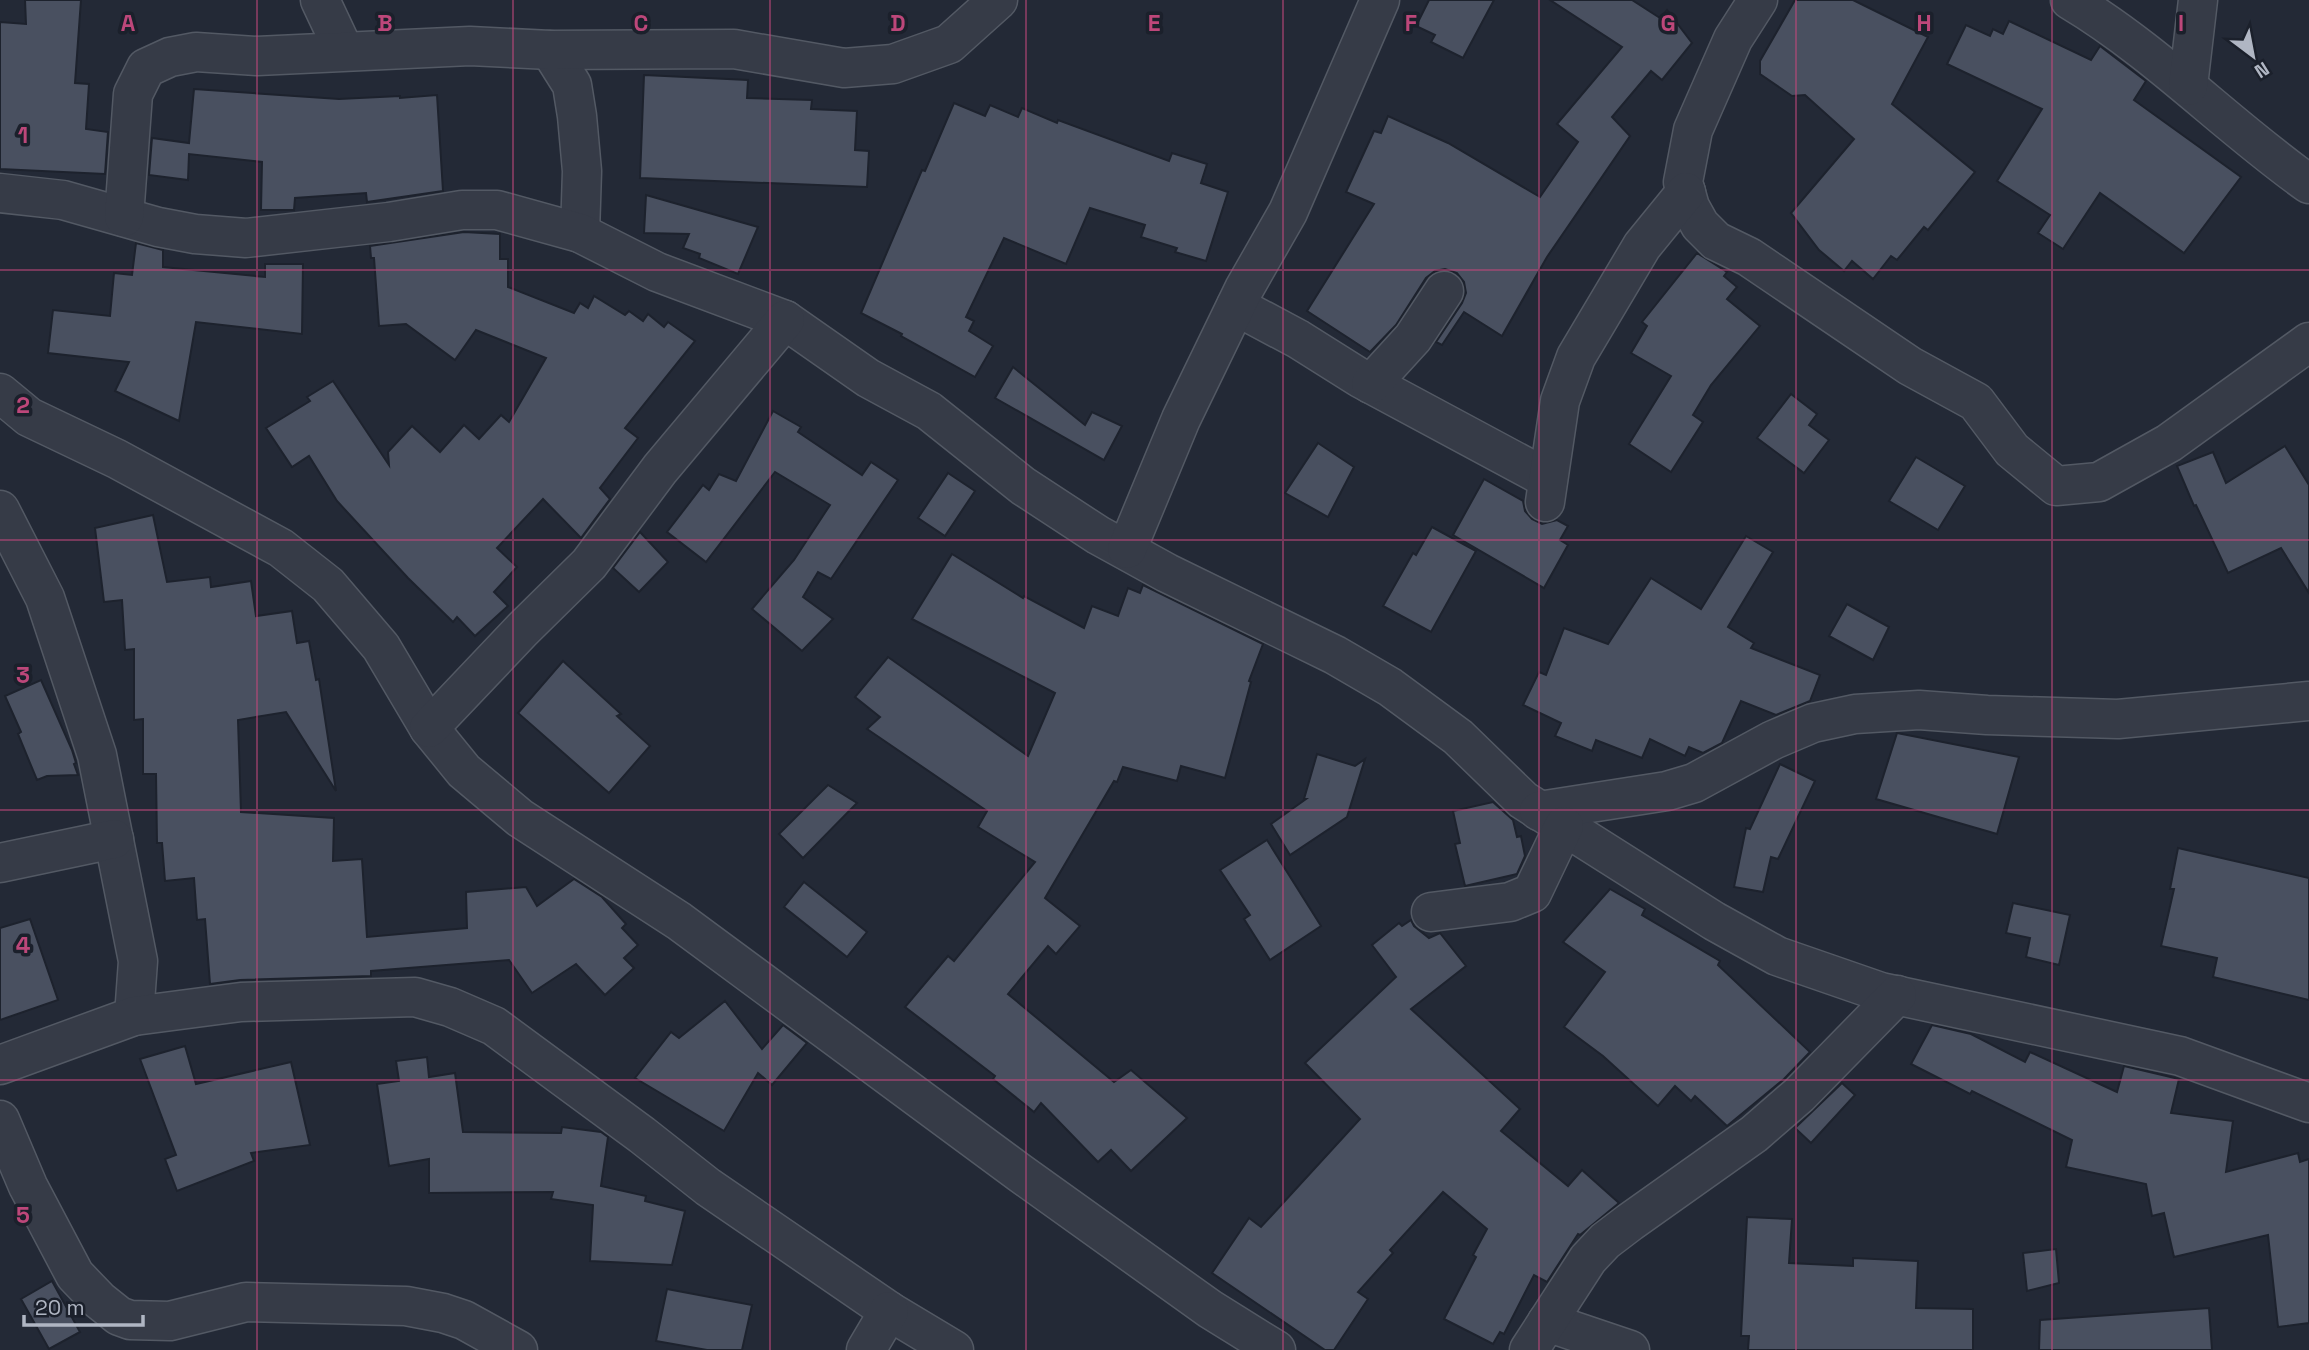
<svg xmlns="http://www.w3.org/2000/svg" width="2309" height="1350" font-family="'Space Grotesk',sans-serif">
	<style>
		.building { fill: #495060; stroke: #1d222d; stroke-width: 2 }
		.lines { fill: none; stroke-linecap: round; stroke-linejoin: round }
		.street-casing { stroke: #535964; stroke-width: 41 }
		.street { stroke: #363b47; stroke-width: 38 }
		.grid { fill: none; stroke: #bd477a; stroke-width: 2; stroke-opacity: 0.55 }
		.grid-label { font-size: 23px; text-anchor: middle; font-weight: bold; fill: #bd477a; stroke: #1b202b; stroke-width: 7; stroke-linejoin: round; paint-order: stroke }
	</style>
	<rect width="100%" height="100%" fill="#232936"/>
	<g class="building">
		<polygon points="25,0 81,0 75,83 89,84 86,129 108,132 105,174 0,169 0,22 26,24"/>
		<polygon points="1429,0 1494,0 1463,58 1431,42 1435,35 1416,26"/>
		<polygon points="1550,0 1632,0 1660,18 1667,10 1692,43 1662,80 1651,71 1612,117 1630,136 1547,257 1502,336 1464,312 1442,345 1436,342 1462,303 1466,293 1464,282 1457,273 1445,269 1435,271 1426,278 1396,325 1370,352 1307,311 1374,204 1346,192 1374,131 1381,133 1388,116 1448,143 1540,197 1578,142 1557,124 1622,47"/>
		<polygon points="1795,0 1853,0 1928,37 1892,104 1975,172 1928,230 1924,227 1897,260 1891,256 1873,279 1852,261 1844,271 1819,250 1791,213 1854,139 1805,95 1792,96 1760,74 1760,61"/>
		<polygon points="2009,21 2091,60 2100,46 2146,81 2134,100 2241,177 2184,253 2100,193 2063,249 2038,233 2050,215 1997,181 2042,109 1947,64 1966,25 1990,36 1993,29 2003,34"/>
		<polygon points="644,75 748,80 747,98 812,100 811,109 857,111 855,150 869,151 867,187 640,178"/>
		<polygon points="194,89 339,99 400,96 400,98 437,95 443,191 367,202 366,193 295,198 294,210 261,210 262,162 189,154 188,180 149,175 152,138 189,143"/>
		<polygon points="954,103 985,116 990,105 1018,117 1022,108 1057,123 1058,120 1169,161 1172,153 1207,164 1201,183 1228,192 1206,261 1175,252 1177,248 1141,237 1145,225 1090,208 1066,264 1004,238 966,317 974,321 969,331 993,346 975,377 901,336 902,334 861,313 922,170 925,171"/>
		<polygon points="646,195 758,227 738,274 699,258 700,254 683,248 689,234 644,233"/>
		<polygon points="464,232 500,234 500,259 508,259 508,287 574,313 580,303 588,308 594,296 625,315 629,311 643,321 648,314 664,327 668,322 695,341 625,428 638,438 600,488 610,499 581,538 543,499 497,548 517,567 494,592 508,606 475,636 457,617 453,622 408,578 337,501 309,456 292,467 266,428 310,401 307,397 333,381 389,465 388,452 412,426 440,452 464,425 479,439 501,415 509,422 546,358 476,330 455,360 406,324 379,326 374,258 371,258 370,246"/>
		<polygon points="136,243 163,250 163,267 265,277 265,264 303,264 302,334 196,322 179,421 115,391 129,362 48,353 53,310 110,316 114,273 132,275"/>
		<polygon points="1697,253 1727,272 1724,276 1737,287 1727,299 1760,326 1711,385 1693,415 1703,422 1671,472 1629,444 1671,376 1631,353 1647,326 1642,322"/>
		<polygon points="1013,367 1085,425 1092,412 1122,426 1104,460 995,398"/>
		<polygon points="1791,394 1817,414 1809,425 1829,440 1804,473 1757,438"/>
		<polygon points="773,411 801,427 798,432 862,475 871,462 898,480 831,579 818,572 803,597 833,619 802,651 752,609 794,560 830,505 775,472 706,562 667,532 703,485 709,490 719,474 736,481"/>
		<polygon points="1318,443 1354,467 1328,517 1285,493"/>
		<polygon points="2285,446 2309,485 2309,593 2281,548 2228,573 2196,505 2194,506 2177,466 2213,452 2226,483"/>
		<polygon points="1916,457 1965,486 1938,530 1889,501"/>
		<polygon points="948,473 975,491 945,536 918,518"/>
		<polygon points="1484,479 1523,501 1525,511 1532,519 1542,524 1557,520 1568,526 1560,540 1568,545 1544,588 1453,535"/>
		<polygon points="153,515 167,582 210,577 211,587 251,581 256,616 292,611 297,643 309,641 316,680 319,679 336,791 286,712 238,720 241,812 334,818 333,861 362,859 367,937 467,928 466,892 526,887 537,906 574,879 602,897 626,924 622,928 638,945 624,958 634,968 605,995 576,964 532,993 509,960 371,971 371,976 240,980 210,984 205,919 197,920 194,878 165,881 162,843 157,843 156,774 143,774 143,719 134,720 134,649 125,650 122,600 104,602 95,528"/>
		<polygon points="1432,527 1476,551 1431,632 1383,606 1413,553 1416,555"/>
		<polygon points="640,532 668,562 639,592 613,568"/>
		<polygon points="1746,536 1773,552 1728,627 1754,643 1751,648 1820,675 1810,701 1776,715 1741,701 1722,743 1703,753 1689,747 1685,756 1650,739 1642,758 1596,740 1592,751 1555,736 1561,723 1523,705 1539,672 1546,675 1564,628 1608,644 1651,578 1701,609"/>
		<polygon points="952,554 1023,598 1024,596 1084,628 1092,606 1118,616 1128,588 1140,593 1143,585 1263,644 1249,681 1251,682 1225,778 1181,766 1177,781 1123,767 1117,782 1114,781 1045,898 1080,926 1056,954 1048,946 1008,994 1114,1082 1131,1070 1187,1118 1131,1171 1111,1150 1098,1162 1041,1103 1034,1112 993,1079 995,1076 905,1007 948,956 954,961 1035,862 978,827 987,811 867,729 880,717 855,697 888,657 1028,756 1055,693 912,619"/>
		<polygon points="1847,604 1889,627 1873,660 1829,636"/>
		<polygon points="563,661 621,714 617,716 650,746 609,793 518,713"/>
		<polygon points="41,680 72,750 76,763 74,764 78,775 47,776 37,780 18,734 21,732 5,696"/>
		<polygon points="1897,733 2019,757 1997,834 1876,799"/>
		<polygon points="1317,754 1355,766 1365,759 1347,817 1290,855 1271,824 1306,799 1304,799"/>
		<polygon points="1780,764 1815,781 1778,859 1771,857 1763,892 1734,887 1746,828 1750,829"/>
		<polygon points="828,785 857,803 803,858 779,834"/>
		<polygon points="1493,802 1513,820 1517,837 1521,836 1525,856 1517,874 1465,886 1455,844 1460,843 1453,811"/>
		<polygon points="1267,840 1321,926 1270,960 1244,919 1250,915 1220,870"/>
		<polygon points="2178,848 2309,878 2309,1000 2213,977 2217,958 2161,946 2174,889 2170,889"/>
		<polygon points="804,882 867,932 847,957 784,907"/>
		<polygon points="1610,889 1645,909 1642,915 1720,961 1718,965 1810,1052 1784,1079 1727,1126 1695,1096 1691,1101 1675,1086 1658,1106 1603,1056 1564,1027 1605,972 1563,942"/>
		<polygon points="2013,903 2070,915 2059,965 2026,957 2030,938 2006,933"/>
		<polygon points="30,919 58,1000 0,1020 0,928"/>
		<polygon points="1411,920 1414,926 1429,938 1440,933 1466,966 1411,1009 1520,1109 1501,1131 1568,1186 1582,1170 1619,1203 1580,1235 1578,1234 1547,1282 1534,1275 1504,1334 1500,1332 1493,1344 1444,1319 1476,1257 1473,1255 1487,1229 1443,1192 1390,1250 1393,1253 1358,1292 1368,1299 1334,1350 1325,1350 1212,1273 1249,1218 1261,1227 1360,1119 1305,1063 1396,977 1372,945 1399,923 1402,926"/>
		<polygon points="725,1001 762,1049 783,1025 807,1043 772,1085 758,1073 724,1131 635,1078 671,1032 679,1038"/>
		<polygon points="1932,1025 1971,1034 2025,1062 2030,1052 2117,1092 2124,1066 2179,1079 2171,1113 2233,1121 2226,1172 2298,1153 2300,1162 2309,1159 2309,1323 2278,1327 2268,1235 2174,1257 2164,1213 2152,1216 2146,1184 2066,1167 2072,1140 1972,1091 1970,1094 1911,1064"/>
		<polygon points="185,1046 196,1084 291,1062 310,1145 251,1153 254,1161 177,1191 165,1159 176,1155 140,1059"/>
		<polygon points="427,1057 429,1077 455,1073 463,1132 561,1133 562,1127 601,1132 608,1137 601,1186 646,1196 645,1201 685,1211 672,1265 590,1261 593,1205 551,1199 553,1192 429,1193 429,1159 389,1166 377,1084 399,1081 396,1061"/>
		<polygon points="1842,1083 1855,1095 1811,1143 1795,1128"/>
		<polygon points="1747,1217 1792,1219 1789,1263 1853,1266 1853,1258 1918,1261 1916,1308 1973,1309 1973,1350 1748,1350 1749,1336 1741,1336"/>
		<polygon points="2056,1249 2059,1283 2027,1291 2023,1253"/>
		<polygon points="52,1281 80,1332 49,1349 21,1299"/>
		<polygon points="667,1289 752,1305 742,1350 707,1350 656,1341"/>
		<polygon points="2209,1308 2212,1350 2039,1350 2040,1320"/>
	</g>
	<g class="lines">
		<defs>
			<g id="street">
				<polyline points="320,0 344,51"/>
				<polyline points="1758,0 1733,39 1693,130 1683,182 1690,207 1700,225 1716,241 1749,257 1910,366 1976,402 2012,450 2056,486 2099,482 2169,443 2309,342"/>
				<path d="M 2070,0 C 2157,52 2227,126 2309,184"/>
				<polyline points="550,50 572,85 577,116 582,171 580,233"/>
				<polyline points="2188,86 2198,0"/>
				<polyline points="0,193 63,200 158,227 195,234 246,238 389,222 462,210 497,210 580,233 657,272 785,320 868,378 929,411 1023,486 1098,535 1167,573 1335,655 1390,687 1458,737 1523,800 1714,921 1777,956 1881,992 2180,1056 2309,1103"/>
				<polyline points="124,217 133,94 146,68 170,57 196,52 257,56 470,46 550,50 734,49 844,68 893,64 949,44 998,0"/>
				<polyline points="1236,306 1298,339 1360,378 1548,479"/>
				<polyline points="1371,384 1413,338 1444,291"/>
				<polyline points="0,393 29,417 117,459 281,548 328,585 381,647 429,728 464,771 520,818 679,921 1020,1173 1210,1309 1276,1350"/>
				<polyline points="1545,502 1560,401 1576,357 1642,246 1686,192"/>
				<polyline points="0,510 45,598 97,755 138,961 134,1016"/>
				<polyline points="1127,549 1181,419 1244,289 1288,212 1380,0"/>
				<polyline points="429,728 522,630 589,564 660,469 785,320"/>
				<polyline points="1539,811 1667,791 1694,783 1773,740 1813,723 1855,714 1919,710 1987,715 2118,719 2309,701"/>
				<polyline points="0,863 114,839"/>
				<polyline points="1431,912 1510,902 1532,893 1564,826"/>
				<polyline points="0,1065 134,1016 241,1002 415,997 450,1007 494,1026 642,1135 708,1187 889,1311 954,1350"/>
				<polyline points="0,1120 28,1186 75,1275 99,1300 119,1316 130,1320 170,1321 246,1302 406,1306 443,1313 464,1320 518,1350"/>
				<polyline points="1547,1322 1630,1350"/>
				<polyline points="866,1350 889,1311"/>
				<polyline points="1529,1350 1588,1259 1605,1241 1630,1222 1754,1134 1799,1095 1897,995"/>
			</g>
		</defs>
		<use href="#street" class="street-casing"/>
		<use href="#street" class="street"/>
	</g>
	<path class="grid" d="M 257,0 L 257,1350M 513,0 L 513,1350M 770,0 L 770,1350M 1026,0 L 1026,1350M 1283,0 L 1283,1350M 1539,0 L 1539,1350M 1796,0 L 1796,1350M 2052,0 L 2052,1350M 0,270 L 2309,270M 0,540 L 2309,540M 0,810 L 2309,810M 0,1080 L 2309,1080"/>
	<g class="grid-label">
		<text x="128" y="31">A</text>
		<text x="385" y="31">B</text>
		<text x="641" y="31">C</text>
		<text x="898" y="31">D</text>
		<text x="1154" y="31">E</text>
		<text x="1411" y="31">F</text>
		<text x="1668" y="31">G</text>
		<text x="1924" y="31">H</text>
		<text x="2181" y="31">I</text>
		<text x="23" y="143">1</text>
		<text x="23" y="413">2</text>
		<text x="23" y="683">3</text>
		<text x="23" y="953">4</text>
		<text x="23" y="1223">5</text>
	</g>
	<g transform="translate(2253 56) rotate(148)" stroke="#1b202b" stroke-width="5" paint-order="stroke">
	<path d="M0-5L12 26L0 18L-12 26Z" fill="#b0b6c3"/>
	<text y="-10" font-size="19" font-weight="bold" text-anchor="middle" fill="#b0b6c3">N</text>
	</g>
	<path d="M24 1315v10h119v-10" fill="none" stroke="#b0b6c3" stroke-width="3.5"/>
	<text x="35" y="1315" font-size="21" fill="#b0b6c3" stroke="#1b202b" stroke-width="5" paint-order="stroke">20 m</text>
</svg>
